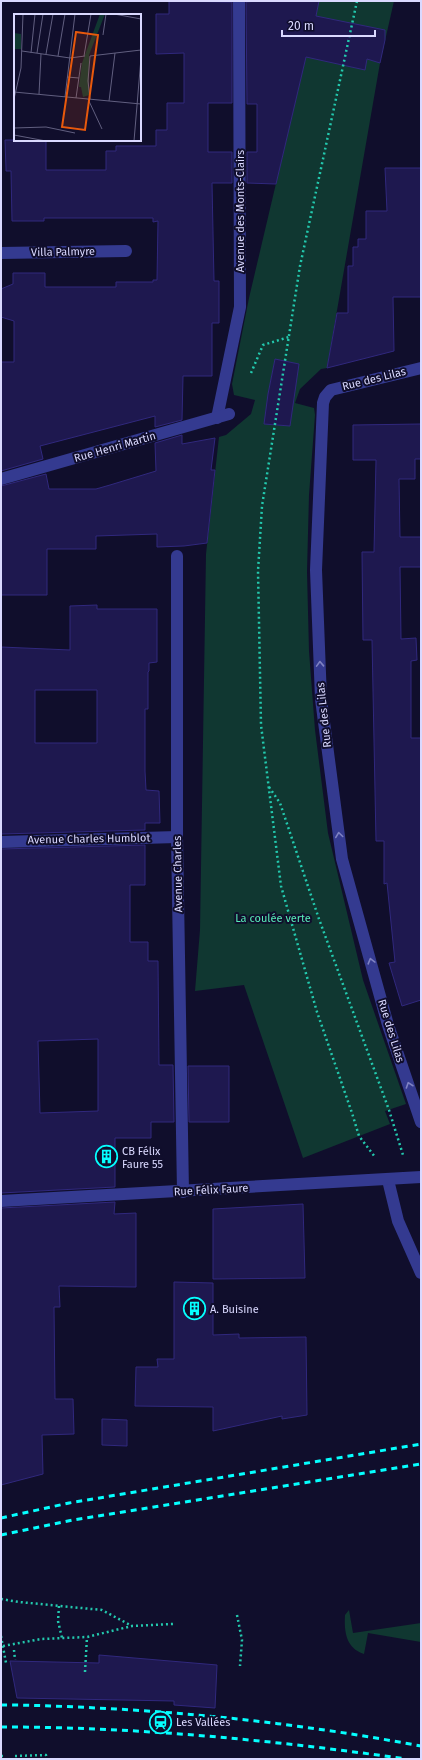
<svg xmlns="http://www.w3.org/2000/svg" width="422" height="1760" font-family="'Fira Sans',sans-serif">
	<style>
		.green { fill: #103731 }
		.building { fill: #1e184f; stroke: #30287d; fill-rule: evenodd }
		.lines { fill: none; stroke-linecap: round; stroke-linejoin: round }
		.path { stroke: #23c9ae; stroke-width: 2.5; stroke-dasharray: 2 3; stroke-linecap: butt }
		.lane { stroke: #343a90; stroke-width: 12 }
		.street { stroke: #343a90; stroke-width: 12 }
		.rail { stroke: #05ffff; stroke-width: 3; stroke-dasharray: 6 5; stroke-linecap: butt }
		.oneway { stroke: #7f82c2 }
		.labels { text-anchor: middle; dominant-baseline: central; stroke-width: 4; stroke-linejoin: round; paint-order: stroke }
		.street-label { font-size: 11px; fill: #dad9ff; stroke: #100e2c }
		.park-label { font-size: 11px; fill: #58ecb8; stroke: #100e2c }
		.poi-label { font-size: 11px; fill: #dad9ff; stroke: #100e2c; text-anchor: start }
		.inset-road { fill: none; stroke: #615f80; stroke-width: 1 }
		.view { fill: #e8590c; fill-opacity: 0.15; stroke: #e8590c; stroke-width: 2 }
		.inset-edge { fill: none; stroke: #dad9ff; stroke-width: 2 }
	</style>
	<rect width="100%" height="100%" fill="#100e2c"/>
	<g class="green">
		<polygon points="319,1 394,1 380,63 327,368 321,369 300,389 295,403 314,408 315,415 309,495 307,572 309,651 315,730 328,833 363,980 406,1104 385,1111 390,1124 303,1158 244,985 195,991 200,930 206,554 219,437 226,435 251,414 255,400 234,395 232,384 249,298"/>
		<path d="M 349,1610 L 353,1633 L 421,1623 L 421,1642 L 368,1633 L 364,1654 C 346,1648 344,1632 345,1615 Z"/>
	</g>
	<g class="building">
		<polygon points="169,1 232,2 232,103 208,103 208,152 232,152 232,183 212,183 214,281 219,281 219,323 212,323 212,376 183,376 182,420 155,427 155,416 40,446 43,459 1,471 1,362 14,362 14,321 1,317 1,289 13,284 13,273 45,273 45,287 116,287 116,282 153,282 153,280 157,280 158,221 153,222 153,218 44,218 44,221 12,221 11,171 6,171 6,169 5,140 46,140 46,170 106,170 106,151 116,151 116,146 156,146 156,130 167,130 167,103 184,103 184,53 156,54 156,14 169,14"/>
		<polygon points="258,1 319,1 316,16 385,30 385,40 380,63 367,59 365,70 306,57 276,184 247,183 247,152 257,152 257,104 247,104 246,2"/>
		<polygon points="385,168 421,168 421,297 393,297 394,351 327,368 337,313 348,313 348,266 353,266 353,247 358,247 358,239 366,239 366,211 387,211"/>
		<polygon points="275,359 299,364 290,426 264,424 268,394"/>
		<polygon points="421,424 421,459 415,459 415,479 399,479 400,537 421,537 421,567 400,567 401,639 416,638 417,660 411,661 411,738 421,738 421,1000 402,1006 389,963 395,962 387,883 384,884 384,841 376,841 372,640 363,640 362,552 374,552 376,460 353,460 353,425"/>
		<polygon points="182,435 182,444 215,438 211,470 215,470 207,543 184,546 157,547 157,534 96,536 96,549 47,549 47,595 1,595 1,486 46,474 49,489 96,489 110,485 156,471 155,443"/>
		<path d="M 97,605 L 97,609 L 157,609 L 157,662 L 149,663 L 149,671 L 148,672 L 148,709 L 145,709 L 145,771 L 146,790 L 159,791 L 160,823 L 145,823 L 145,830 L 1,834 L 1,647 L 70,650 L 70,606 ZM 35,690 L 97,690 L 97,743 L 35,743 Z"/>
		<path d="M 145,845 L 145,885 L 130,885 L 130,942 L 148,942 L 148,961 L 158,961 L 159,1065 L 173,1065 L 174,1122 L 151,1122 L 151,1138 L 115,1138 L 115,1187 L 1,1193 L 1,849 ZM 98,1039 L 98,1111 L 40,1113 L 38,1041 Z"/>
		<polygon points="188,1066 229,1066 229,1122 189,1122"/>
		<polygon points="115,1202 114,1214 136,1213 136,1287 59,1286 60,1307 54,1307 55,1399 73,1399 74,1434 42,1435 43,1474 1,1485 1,1208"/>
		<polygon points="303,1204 305,1278 213,1279 213,1209"/>
		<polygon points="174,1282 213,1283 213,1335 239,1334 239,1338 306,1337 307,1415 282,1419 282,1416 213,1431 213,1407 135,1406 136,1367 158,1367 157,1359 174,1359"/>
		<polygon points="102,1419 127,1420 127,1446 102,1445"/>
		<polygon points="99,1655 217,1665 215,1708 174,1705 174,1701 17,1698 10,1661 99,1663"/>
	</g>
	<g class="lines">
		<g class="path">
			<polyline points="357,1 300,266 262,506 258,571 261,725 281,886 317,1012 352,1113 359,1136 375,1157"/>
			<polyline points="251,373 263,345 289,337"/>
			<polyline points="269,787 280,803 319,919 389,1110 403,1155"/>
			<polyline points="1,1599 19,1602 102,1610 132,1626"/>
			<polyline points="59,1606 58,1621 62,1638"/>
			<polyline points="237,1615 242,1640 240,1666"/>
			<polyline points="1,1636 6,1663"/>
			<polyline points="3,1646 41,1639 87,1637 132,1626 173,1624"/>
			<polyline points="14,1650 15,1660"/>
			<polyline points="85,1672 87,1637"/>
			<polyline points="1,1756 3,1756"/>
			<polyline points="15,1756 46,1755 46,1759"/>
			<polyline points="75,1759 75,1758"/>
		</g>
		<polyline class="lane" points="1,253 126,251"/>
		<g class="street">
			<polyline points="421,368 331,390 325,397 323,403 316,570 321,699 342,859 388,1025 421,1122"/>
			<polyline points="217,418 240,307 239,1"/>
			<polyline points="1,479 229,414"/>
			<polyline points="177,556 177,837 183,1192"/>
			<polyline points="1,842 177,837"/>
			<polyline points="388,1180 398,1221 421,1273"/>
			<polyline points="1,1201 421,1177"/>
		</g>
		<g class="rail">
			<polyline points="1,1518 69,1503 421,1444"/>
			<polyline points="1,1535 73,1520 421,1464"/>
			<path d="M 1,1705 C 40,1705 78,1707 116,1709 C 220,1715 319,1727 421,1746"/>
			<path d="M 1,1727 C 136,1727 273,1740 406,1759"/>
		</g>
	</g>
	<defs><path id="oneway-chevron" d="M-2-3.5L2.5 0L-2 3.5" fill="none" stroke-width="1.6" stroke-linecap="round" stroke-linejoin="round"/></defs>
	<g class="oneway">
		<use href="#oneway-chevron" transform="translate(320 664) rotate(-92)"/>
		<use href="#oneway-chevron" transform="translate(339 835) rotate(-98)"/>
		<use href="#oneway-chevron" transform="translate(371 961) rotate(-105)"/>
		<use href="#oneway-chevron" transform="translate(409 1085) rotate(-109)"/>
	</g>
	<defs>
		<symbol id="building-ring" viewBox="-11 -11 22 22"><circle r="9.5" fill="#100e2c" stroke="#05ffff" stroke-width="1.5"/><path d="M-4-6H4V6H1V3H-1V6H-4ZM-2.5-4.3h1.7v1.8h-1.7ZM.8-4.3h1.7v1.8H.8ZM-2.5-1h1.7V.8h-1.7ZM.8-1h1.7V.8H.8Z" fill="#05ffff"/></symbol>
		<symbol id="station-ring" viewBox="-11 -11 22 22"><circle r="9.5" fill="#100e2c" stroke="#05ffff" stroke-width="1.5"/><path d="M-3-6H3Q5-6 5-4V2Q5 4 3 4L4.5 6H3L1.5 4h-3L-3 6H-4.5L-3 4Q-5 4-5 2V-4Q-5-6-3-6ZM-3.5-4v3h7v-3ZM-3.5 1v1.5H-2V1ZM2 1v1.5H3.5V1Z" fill="#05ffff"/></symbol>
	</defs>
	<g fill-rule="evenodd">
		<use href="#building-ring" x="94" y="1144" width="25" height="25"/>
		<use href="#building-ring" x="182" y="1296" width="25" height="25"/>
		<use href="#station-ring" x="148" y="1710" width="25" height="25"/>
	</g>
	<g class="labels">
		<g class="street-label">
			<text transform="translate(240 211) rotate(-90)">Avenue des Monts-Clairs</text>
			<text transform="translate(63 252) rotate(-1)">Villa Palmyre</text>
			<text transform="translate(374 379) rotate(-14)">Rue des Lilas</text>
			<text transform="translate(115 447) rotate(-16)">Rue Henri Martin</text>
			<text transform="translate(324 715) rotate(-96)">Rue des Lilas</text>
			<text transform="translate(89 839) rotate(-1)">Avenue Charles Humblot</text>
			<text transform="translate(178 874) rotate(-91)">Avenue Charles</text>
			<text transform="translate(391 1031) rotate(73)">Rue des Lilas</text>
			<text transform="translate(211 1190) rotate(-3)">Rue Félix Faure</text>
		</g>
		<g class="park-label">
			<text x="273" y="918">La coulée verte</text>
		</g>
		<g class="poi-label">
			<text x="122" y="1151">CB Félix<tspan x="122" dy="13">Faure 55</tspan></text>
			<text x="210" y="1309">A. Buisine</text>
			<text x="176" y="1722">Les Vallées</text>
		</g>
	</g>
	<g transform="translate(14 14)">
		<rect width="127" height="127" fill="#100e2c"/>
		<path d="M 86,0 L 91,0 L 75,41 L 75,81 L 69,83 L 67,73 L 65,73 L 68,49 ZM 0,19 L 7,20 L 7,35 L 0,35 Z" fill="#103731"/>
		<path class="inset-road" d="M 100,0 L 127,5M 89,21 L 92,0M 8,37 L 56,44 L 71,42M 17,39 L 21,0M 23,39 L 29,0M 32,40 L 39,0M 44,42 L 51,0M 70,42 L 77,0M 53,63 L 65,64M 0,78 L 127,90M 25,80 L 27,40M 51,83 L 61,0M 62,84 L 67,49M 0,85 L 7,54 L 9,0M 74,85 L 88,115M 76,85 L 74,67 L 76,42 L 127,36M 95,87 L 101,39M 0,114 L 32,113 L 61,119M 0,121 L 32,127M 120,127 L 127,44"/>
		<path class="view" d="M 62,18 L 84,21 L 71,116 L 48,113 Z"/>
		<rect width="127" height="127" class="inset-edge"/>
	</g>
	<rect width="422" height="1760" fill="none" stroke="#dad9ff" stroke-width="4"/>
	<path d="M282 30v6h93v-6" fill="none" stroke="#dad9ff" stroke-width="2"/>
	<text x="288" y="30" font-size="12" fill="#dad9ff" stroke="#100e2c" stroke-width="3" paint-order="stroke">20 m</text>
</svg>
